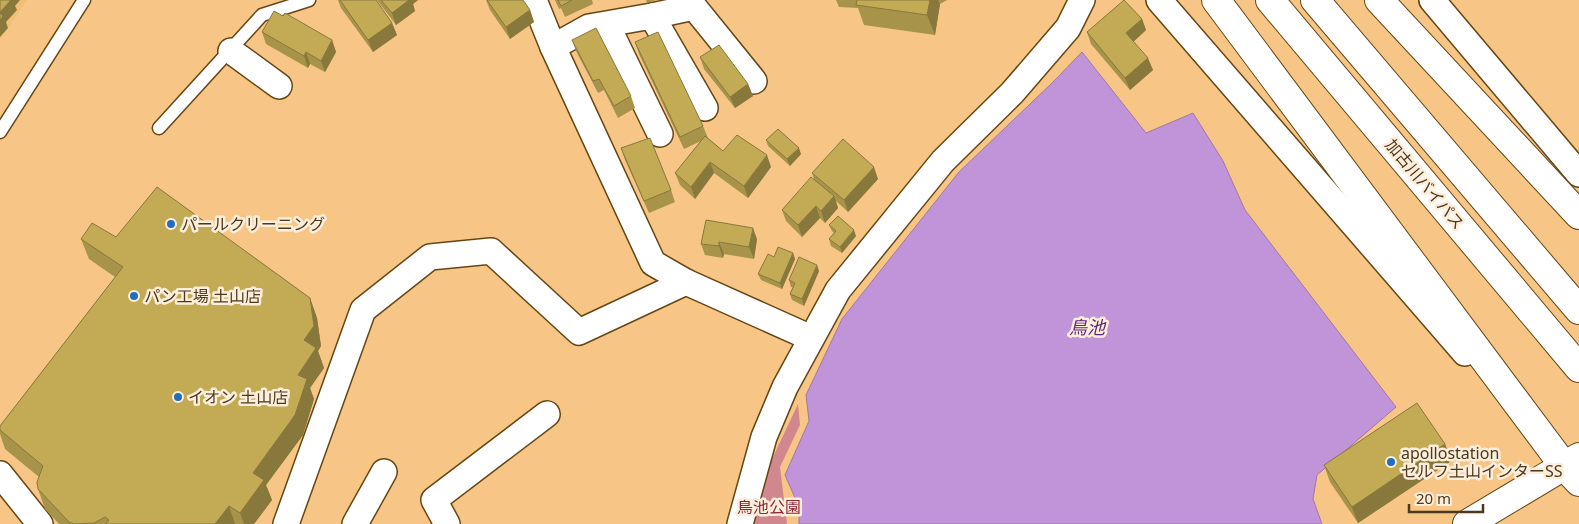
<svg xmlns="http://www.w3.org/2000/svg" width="1579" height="524" font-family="'Noto Sans','Noto Sans JP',sans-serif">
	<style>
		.built { fill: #f3be76 }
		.green { fill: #d1878e }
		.water { fill: #c194d9; stroke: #9e79a1 }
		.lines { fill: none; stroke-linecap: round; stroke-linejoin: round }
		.service-casing { stroke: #674614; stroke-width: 15 }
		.minor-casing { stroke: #674614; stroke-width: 28 }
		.secondary-casing { stroke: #674614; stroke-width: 30 }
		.motorway-casing { stroke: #674614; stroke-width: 30 }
		.service { stroke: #fff; stroke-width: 12 }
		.minor { stroke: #fff; stroke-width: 25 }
		.secondary { stroke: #fff; stroke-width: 28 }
		.motorway { stroke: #fff; stroke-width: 28 }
		.wall { fill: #a8934a }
		.shaded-wall { fill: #88783c }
		.building { fill: #c3ab56; stroke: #88783c }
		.poi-dot { fill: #226dbd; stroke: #fdeedb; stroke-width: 2 }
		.labels { text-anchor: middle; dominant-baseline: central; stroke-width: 5; stroke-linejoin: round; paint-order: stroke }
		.street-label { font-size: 16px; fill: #4c391e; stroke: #fdeedb }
		.poi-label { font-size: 16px; fill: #4c391e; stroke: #fdeedb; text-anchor: start }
		.park-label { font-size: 16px; fill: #8e273b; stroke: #fdeedb }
		.water-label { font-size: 18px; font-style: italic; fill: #5e2677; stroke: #fdeedb }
	</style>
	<rect width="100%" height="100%" fill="#f7c686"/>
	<polygon class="built" points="0,0 27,0 0,40"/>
	<polygon class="green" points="798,404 800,425 780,467 787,524 747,524 756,493"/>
	<polygon class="water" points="1082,52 1146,133 1193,113 1223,161 1245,210 1396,407 1317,475 1313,499 1322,524 799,524 799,507 785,475 809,421 806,395 842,319 959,172 1053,82"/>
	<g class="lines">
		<defs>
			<g id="service">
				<polyline points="159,128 262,15 309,0"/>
				<polyline points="0,132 84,0"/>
			</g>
			<g id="minor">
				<polyline points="534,0 553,47 653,263 686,282"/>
				<polyline points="1159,0 1465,353"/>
				<polyline points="1432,0 1579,174"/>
				<polyline points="652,16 694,7 754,81"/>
				<polyline points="607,25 660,134"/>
				<polyline points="553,47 589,27 652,16 705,108"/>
				<polyline points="231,51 279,86"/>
				<polyline points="0,474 40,524"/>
				<polyline points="286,524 363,310 430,257 491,251 579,332 686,282 811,338"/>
				<polyline points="355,524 384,472"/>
				<polyline points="447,524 434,500 547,414"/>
				<polyline points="740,524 764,437 785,387 838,290 943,161 1012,93 1068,28 1082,0"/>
			</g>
			<polyline id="secondary" points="1467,524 1579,457"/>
			<g id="motorway">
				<polyline points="1216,0 1564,466 1579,482"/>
				<polyline points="1270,0 1579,368"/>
				<polyline points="1315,0 1579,310"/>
				<polyline points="1379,0 1579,215"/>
			</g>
		</defs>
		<use href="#service" class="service-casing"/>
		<use href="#minor" class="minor-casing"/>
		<use href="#secondary" class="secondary-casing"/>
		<use href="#motorway" class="motorway-casing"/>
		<use href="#service" class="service"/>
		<use href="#minor" class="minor"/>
		<use href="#secondary" class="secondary"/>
		<use href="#motorway" class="motorway"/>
	</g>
	<g class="wall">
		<polygon points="338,0 376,0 392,23 397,35 373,52 341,8"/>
		<polygon points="377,0 418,0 413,4 415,11 396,25"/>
		<polygon points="486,0 530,10 534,22 510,39 490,10"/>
		<polygon points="555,0 592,0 593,4 565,17 561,8 559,9"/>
		<polygon points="646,0 656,0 647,3"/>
		<polygon points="836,0 947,0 940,4 935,35 864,25 858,8 839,7"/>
		<polygon points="283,16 332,40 336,52 325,72 310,64 308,68 266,44 262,32"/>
		<polygon points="1142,19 1146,30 1133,42 1153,70 1130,90 1091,44 1087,32"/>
		<polygon points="572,40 631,96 635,108 618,118 604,90 598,93 576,51"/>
		<polygon points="635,42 703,126 708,138 723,151 771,167 748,198 714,173 695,199 680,185 675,173 701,141 684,149 639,54"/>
		<polygon points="700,57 748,84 753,96 735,108 704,69"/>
		<polygon points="766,140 801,154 790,166 768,146"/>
		<polygon points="621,148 671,190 675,202 649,213 625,160"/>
		<polygon points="812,173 878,179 848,212 836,201 838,208 825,223 820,218 802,237 786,221 782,210 814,179"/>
		<polygon points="829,225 856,236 842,253 831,246 829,239 834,233 832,231"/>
		<polygon points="116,237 310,298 317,318 321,346 318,351 324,368 310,388 314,399 303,435 266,485 272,500 254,524 59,524 45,509 38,489 39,477 5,449 0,434 0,426 115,277 89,259 81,239"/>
		<polygon points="757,239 754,259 724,254 723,258 705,255 701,244"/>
		<polygon points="793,253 795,259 782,289 761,280 758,274 774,257"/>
		<polygon points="819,271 804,306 792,300 790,294 793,287 791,287 789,280"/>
		<polygon points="1445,444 1451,461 1358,523 1330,482 1324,465"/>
	</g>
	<g class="shaded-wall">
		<polygon points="11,0 20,0 15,6 17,10 6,22 8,28 0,37 0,12"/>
		<polygon points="409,0 418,0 413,4 415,11 396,25 392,13"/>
		<polygon points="930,0 938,0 940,4 935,35 927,15"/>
		<polygon points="530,10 534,22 510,39 506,27"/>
		<polygon points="1142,19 1146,30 1130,45 1126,33"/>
		<polygon points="392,23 397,35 373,52 368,40"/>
		<polygon points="332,40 336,52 325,72 321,61"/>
		<polygon points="306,52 310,64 308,68 304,56"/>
		<polygon points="1148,58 1153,70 1130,90 1125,78"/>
		<polygon points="748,84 753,96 735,108 730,97"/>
		<polygon points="799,148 801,154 790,166 787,159"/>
		<polygon points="767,155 771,167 748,198 744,186"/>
		<polygon points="710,162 714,173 695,199 691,187"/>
		<polygon points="874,167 878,179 848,212 844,200"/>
		<polygon points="834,196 838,208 825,223 821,211"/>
		<polygon points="816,206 820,218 802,237 798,225"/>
		<polygon points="753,228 757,239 754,259 749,247"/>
		<polygon points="854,230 856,236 842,253 840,247"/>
		<polygon points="719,242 724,254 723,258 719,246"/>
		<polygon points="793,253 795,259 782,289 780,283"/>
		<polygon points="817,265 819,271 804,306 802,299"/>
		<polygon points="310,298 317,318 321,346 318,351 324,368 310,388 314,399 303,435 266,485 272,500 254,524 244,524 240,513 253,473 298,375 304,340"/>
		<polygon points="1445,444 1451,461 1358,523 1352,507"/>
		<polygon points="229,506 235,524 215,524"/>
	</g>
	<g class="building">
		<polygon points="0,0 11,0 0,12"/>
		<polygon points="340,0 376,0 392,23 368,40"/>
		<polygon points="381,0 409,0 392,13"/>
		<polygon points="487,0 523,0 530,10 506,27"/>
		<polygon points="558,0 572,0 561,6"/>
		<polygon points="857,0 930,0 927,15 856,5"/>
		<polygon points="1124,0 1142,19 1126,33 1148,58 1125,78 1087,32"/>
		<polygon points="274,11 283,16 285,13 332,40 321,61 306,52 304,56 262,32"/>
		<polygon points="0,13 3,16 0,20"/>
		<polygon points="596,28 631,96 614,106 599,79 593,81 572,40"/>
		<polygon points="658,32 703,126 680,137 635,42"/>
		<polygon points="719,45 748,84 730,97 700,57"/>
		<polygon points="778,129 799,148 787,159 766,140"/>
		<polygon points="737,135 767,155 744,186 710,162 691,187 675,173 705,136 723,151"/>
		<polygon points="650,138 671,190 644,201 621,148"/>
		<polygon points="843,139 874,167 844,200 812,173"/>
		<polygon points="811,177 834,196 821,211 816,206 798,225 782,210"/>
		<polygon points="157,187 310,298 314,326 304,340 316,348 298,375 307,379 295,415 253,473 264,480 240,513 229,506 215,524 106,524 109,520 105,517 94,523 74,524 69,522 38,489 37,482 43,466 0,430 0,426 123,267 81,239 92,223 116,237"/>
		<polygon points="838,216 854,230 840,247 829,239 836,231 829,225"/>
		<polygon points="706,220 753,228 749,247 719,242 719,246 701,244"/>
		<polygon points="778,247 793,253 780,283 758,274 768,254 774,257"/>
		<polygon points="799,257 817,265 802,299 790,294 795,283 789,280"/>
		<polygon points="1417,403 1445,444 1352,507 1324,465"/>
	</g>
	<g class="poi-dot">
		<circle cx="171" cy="224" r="5"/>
		<circle cx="134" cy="296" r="5"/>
		<circle cx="178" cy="397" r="5"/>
		<circle cx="1391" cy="462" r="5"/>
	</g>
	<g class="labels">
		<g class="street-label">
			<text transform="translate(1425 184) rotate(50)">加古川バイパス</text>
		</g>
		<g class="poi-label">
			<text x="181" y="224">パールクリーニング</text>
			<text x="144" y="296">パン工場 土山店</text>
			<text x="188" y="397">イオン 土山店</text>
			<text x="1401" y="453">apollostation<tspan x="1401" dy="18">セルフ土山インターSS</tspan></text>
		</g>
		<g class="park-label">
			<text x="769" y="507">鳥池公園</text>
		</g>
		<g class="water-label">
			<text x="1087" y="327">鳥池</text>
		</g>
	</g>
	<path d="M1409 504v8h74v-8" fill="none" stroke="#4c391e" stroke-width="2.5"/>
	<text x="1416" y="504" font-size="15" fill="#4c391e" stroke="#fdeedb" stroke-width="4" paint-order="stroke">20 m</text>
</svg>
